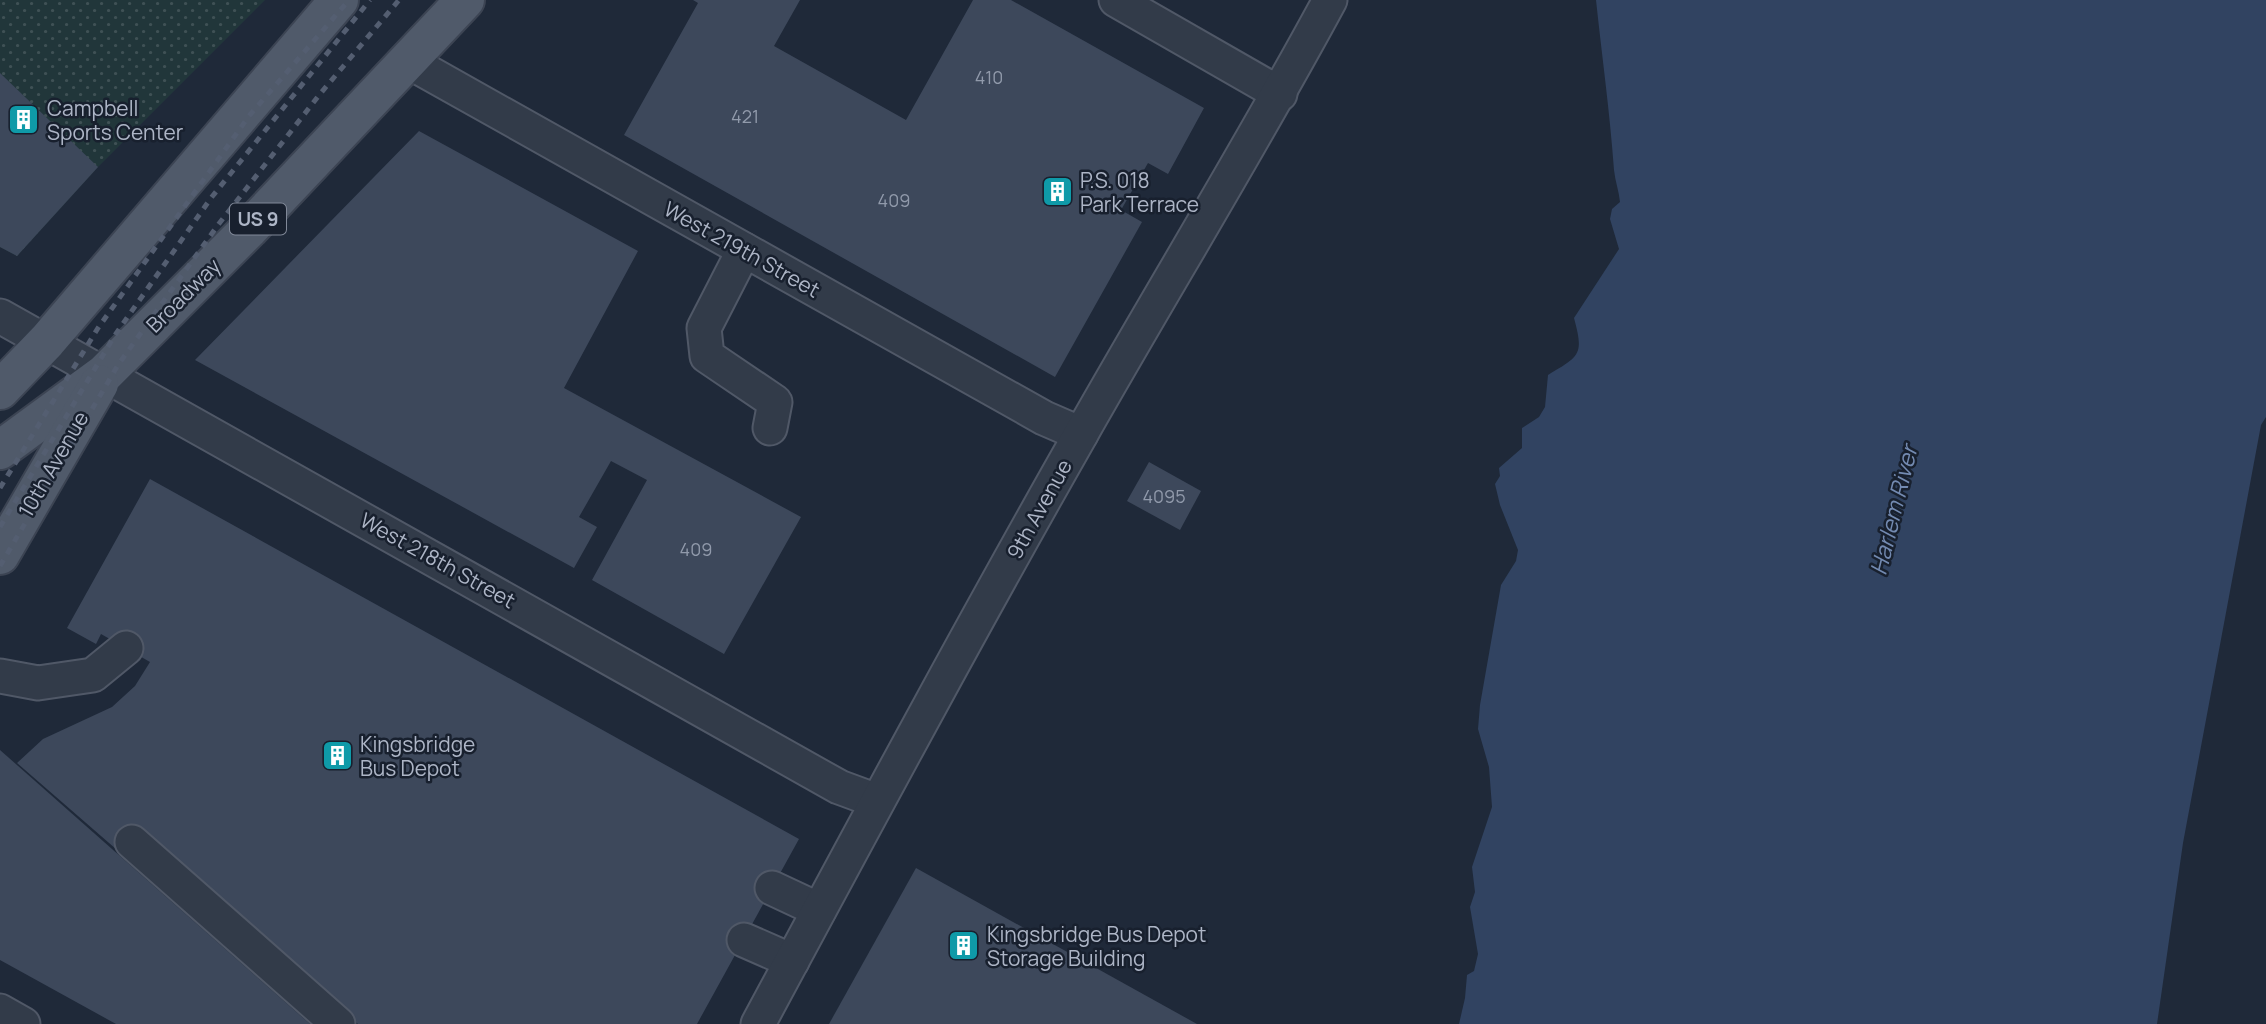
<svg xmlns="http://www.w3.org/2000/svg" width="2266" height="1024" font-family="Manrope,sans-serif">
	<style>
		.park { fill: url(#park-dots) }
		.water { fill: #314361 }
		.building { fill: #3d485b }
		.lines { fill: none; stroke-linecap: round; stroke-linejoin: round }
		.minor-casing { stroke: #505867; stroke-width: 37 }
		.major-casing { stroke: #3c4453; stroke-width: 42 }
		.minor { stroke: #323b49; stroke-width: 33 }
		.major { stroke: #505a6a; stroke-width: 38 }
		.rail { stroke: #545e71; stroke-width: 5; stroke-dasharray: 7 7; stroke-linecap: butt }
		.labels { text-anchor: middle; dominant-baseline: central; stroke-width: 5; stroke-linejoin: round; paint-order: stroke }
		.number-label { font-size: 18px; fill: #919aab }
		.shield { fill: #18202e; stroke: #808898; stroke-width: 2 }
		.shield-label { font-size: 19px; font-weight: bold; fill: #adb5c6 }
		.poi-label { font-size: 21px; fill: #adb5c6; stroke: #18202e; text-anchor: start }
		.street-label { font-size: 21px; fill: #adb5c6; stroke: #18202e }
		.water-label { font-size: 23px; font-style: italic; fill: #738ab1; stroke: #18202e }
	</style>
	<defs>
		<pattern id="park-dots" width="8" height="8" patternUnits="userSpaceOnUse" patternTransform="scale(1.75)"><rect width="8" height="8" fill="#21363a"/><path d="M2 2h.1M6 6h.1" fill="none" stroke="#3f5155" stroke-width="1.8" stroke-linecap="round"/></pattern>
	</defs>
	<rect width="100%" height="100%" fill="#1f2939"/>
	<polygon class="park" points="0,0 265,0 98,167 17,256 0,247"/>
	<path class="water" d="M 1596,0 L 2266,0 L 2266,417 L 2261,425 L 2183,843 L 2157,1024 L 1459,1024 L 1465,998 L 1467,975 L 1474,971 L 1478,954 L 1470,907 L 1475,892 L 1472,867 L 1492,807 L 1489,767 L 1478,729 L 1480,705 L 1501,585 L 1516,561 L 1518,550 L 1500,505 L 1495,484 L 1500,476 L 1499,468 L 1522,448 L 1522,428 L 1539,417 L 1545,407 L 1548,375 C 1580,356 1584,355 1574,318 L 1619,249 L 1610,219 L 1612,209 L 1620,202 C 1619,191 1615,181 1614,170 C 1610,113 1602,57 1596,0 Z"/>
	<g class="building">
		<polygon points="693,0 800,0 774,46 906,120 973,0 1011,0 1204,108 1168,174 1148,163 1121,210 1142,222 1055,377 624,135 698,3"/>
		<polygon points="0,73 98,167 17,256 0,247"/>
		<polygon points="419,131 638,251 564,388 801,517 724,654 592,580 647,480 611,461 579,517 597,527 574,568 195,360"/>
		<polygon points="1149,462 1201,491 1180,530 1127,501"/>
		<polygon points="150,479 799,839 697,1024 358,1024 138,829 124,856 17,763 43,739 112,707 135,686 150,662 101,634 96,644 67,628"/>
		<polygon points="0,750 310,1024 116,1024 0,960"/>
		<polygon points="916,868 1197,1024 829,1024"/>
	</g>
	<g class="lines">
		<defs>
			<g id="minor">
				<polyline points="1116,0 1280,94"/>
				<polyline points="406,60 1044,418 1081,434"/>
				<polyline points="744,250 704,328 707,356 775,402 770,428"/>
				<polyline points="0,316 839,787 877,801"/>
				<polyline points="0,676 38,683 93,675 126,648"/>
				<polyline points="132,842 338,1024"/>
				<polyline points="772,888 819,910"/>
				<polyline points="744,940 792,961"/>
				<polyline points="0,1011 23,1024"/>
				<path d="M 758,1024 C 864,827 970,629 1081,434 C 1163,289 1251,147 1330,0"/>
			</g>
			<g id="major">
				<polyline points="0,390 47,341 339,0"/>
				<polyline points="0,450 105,373 249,229 465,0"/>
				<polyline points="0,555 99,384"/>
			</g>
		</defs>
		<use href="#minor" class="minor-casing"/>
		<use href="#major" class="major-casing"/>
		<use href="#minor" class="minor"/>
		<use href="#major" class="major"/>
		<g class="rail">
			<polyline points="0,488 98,328 249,116 349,0"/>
			<polyline points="0,527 115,335 211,198 370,0"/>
			<polyline points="0,566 118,365 218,225 320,94 399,0"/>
		</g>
	</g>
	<defs>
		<symbol id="building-square" viewBox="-11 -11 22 22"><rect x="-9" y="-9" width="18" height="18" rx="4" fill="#0f9aa8" stroke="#18202e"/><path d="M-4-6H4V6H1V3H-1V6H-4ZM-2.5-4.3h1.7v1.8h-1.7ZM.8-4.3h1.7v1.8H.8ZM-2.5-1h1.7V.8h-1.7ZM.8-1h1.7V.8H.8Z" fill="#fff"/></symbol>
	</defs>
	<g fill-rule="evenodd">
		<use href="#building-square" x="6" y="102" width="35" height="35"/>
		<use href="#building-square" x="1040" y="174" width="35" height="35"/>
		<use href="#building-square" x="320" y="738" width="35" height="35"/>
		<use href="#building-square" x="946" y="928" width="35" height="35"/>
	</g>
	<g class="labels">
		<g class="number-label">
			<text x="989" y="77">410</text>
			<text x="745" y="116">421</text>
			<text x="894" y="200">409</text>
			<text x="1164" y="496">4095</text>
			<text x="696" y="549">409</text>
		</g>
		<rect class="shield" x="230" y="203.5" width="56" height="31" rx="5"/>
		<g class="shield-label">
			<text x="258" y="219">US 9</text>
		</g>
		<g class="poi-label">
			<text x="47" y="108">Campbell<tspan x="47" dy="24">Sports Center</tspan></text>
			<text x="1080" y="180">P.S. 018<tspan x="1080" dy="24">Park Terrace</tspan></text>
			<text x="360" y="744">Kingsbridge<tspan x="360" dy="24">Bus Depot</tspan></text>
			<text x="987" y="934">Kingsbridge Bus Depot<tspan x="987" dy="24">Storage Building</tspan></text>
		</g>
		<g class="street-label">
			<text transform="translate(742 249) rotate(29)">West 219th Street</text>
			<text transform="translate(183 295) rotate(-45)">Broadway</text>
			<text transform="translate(53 464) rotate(-60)">10th Avenue</text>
			<text transform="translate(1039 509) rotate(-61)">9th Avenue</text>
			<text transform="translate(438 560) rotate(29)">West 218th Street</text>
		</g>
		<g class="water-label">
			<text transform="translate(1893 510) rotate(-76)">Harlem River</text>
		</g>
	</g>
</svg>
